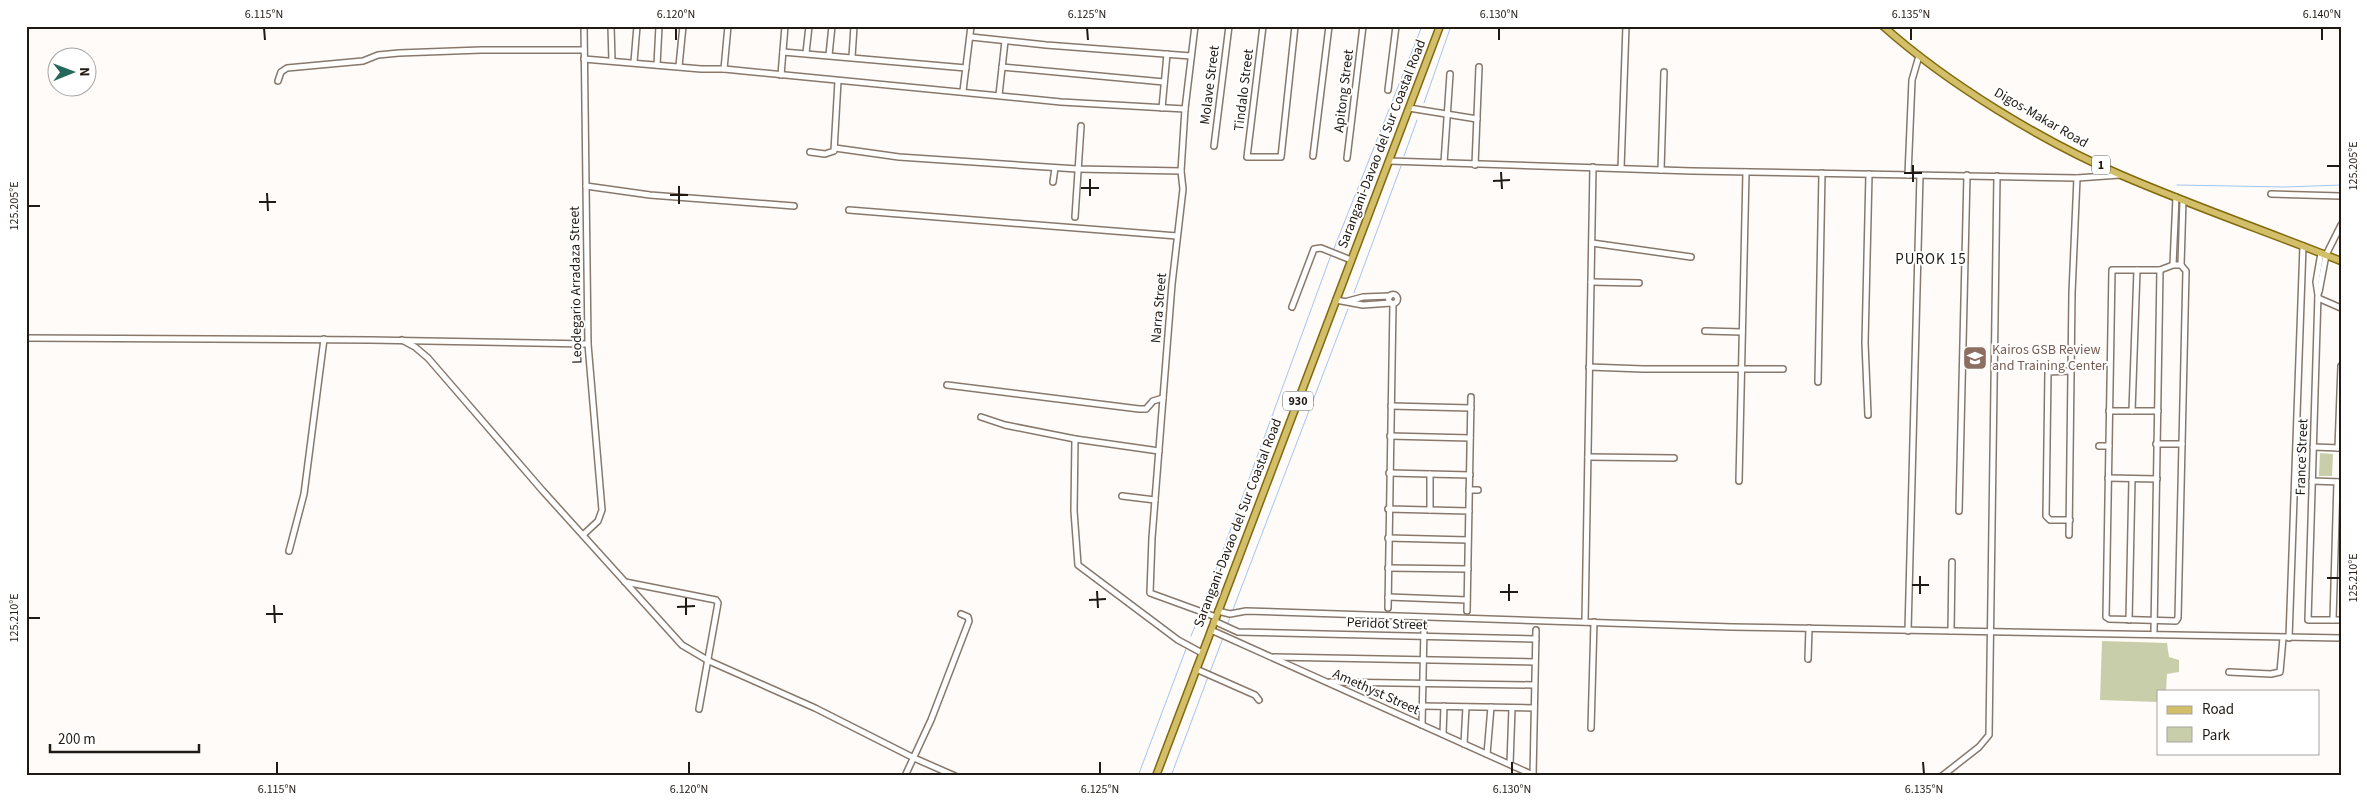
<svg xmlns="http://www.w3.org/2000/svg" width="2367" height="802" font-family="'Source Sans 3',sans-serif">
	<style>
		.green { fill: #c9ceaa }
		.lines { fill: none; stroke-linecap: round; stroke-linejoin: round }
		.stream { stroke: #a1c6f2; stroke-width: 1 }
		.minor-casing { stroke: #88786c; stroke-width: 8 }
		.major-casing { stroke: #81690c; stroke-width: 9 }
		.minor { stroke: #fff; stroke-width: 5 }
		.major { stroke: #d3be6a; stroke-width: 6 }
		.ticks { fill: none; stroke: #201a15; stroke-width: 2 }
		.labels { text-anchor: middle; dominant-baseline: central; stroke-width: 4; stroke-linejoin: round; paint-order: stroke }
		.shield { fill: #fff; stroke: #635f5b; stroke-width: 1 }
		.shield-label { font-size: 12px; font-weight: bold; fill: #201a15 }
		.street-label { font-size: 14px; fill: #201a15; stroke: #fff }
		.education-label { font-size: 14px; fill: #785e54; stroke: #fff; text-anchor: start }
		.neighbourhood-label { font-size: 15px; letter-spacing: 1px; fill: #201a15; stroke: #fff }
		.neatline { fill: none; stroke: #201a15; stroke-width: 2 }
		.ticks-label { font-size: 12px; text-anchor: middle; fill: #201a15 }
	</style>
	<rect width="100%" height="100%" fill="#fefbf8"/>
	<g class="green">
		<polygon points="2320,453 2333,454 2332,476 2319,476"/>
		<polygon points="2102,641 2167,643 2169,657 2179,660 2179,672 2167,674 2166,691 2158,691 2158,702 2100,700"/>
	</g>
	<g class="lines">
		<g class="stream">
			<polyline points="1424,103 1451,26"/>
			<polyline points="1404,156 1417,120"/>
			<polyline points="2177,185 2285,187 2341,185"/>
			<polyline points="1333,251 1422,26"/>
			<polyline points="1354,293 1401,166"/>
			<polyline points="1201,610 1331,255"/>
			<polyline points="1232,612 1348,309"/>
			<polyline points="1228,623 1230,617"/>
			<polyline points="1191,636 1200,614"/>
			<polyline points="1210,672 1223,638"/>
			<polyline points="1138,776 1186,649"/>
			<polyline points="1171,776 1208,677"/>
		</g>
		<defs>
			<g id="minor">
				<polyline points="611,26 612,61"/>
				<polyline points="1195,26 1185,109 1181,171 1183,189 1172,284 1152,538 1150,593 1216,617"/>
				<polyline points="1263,26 1247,157 1281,157 1295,26"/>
				<polyline points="971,37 1046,45 1191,56"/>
				<polyline points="783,52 966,68"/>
				<polyline points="806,53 809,26"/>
				<polyline points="829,55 832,26"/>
				<polyline points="852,57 854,26"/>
				<polyline points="584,59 701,69 724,69 1061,102 1185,109"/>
				<polyline points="634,62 637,26"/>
				<polyline points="657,65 659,26"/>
				<polyline points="679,66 683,26"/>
				<polyline points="1002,67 1164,82"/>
				<polyline points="724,69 728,26"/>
				<polyline points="781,75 785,26"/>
				<polyline points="278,81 281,72 287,68 363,61 378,55 399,53 481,50 584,50"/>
				<polyline points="1388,90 1396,26"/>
				<polyline points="963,91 971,26"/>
				<polyline points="999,95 1005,41"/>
				<polyline points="1162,108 1167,54"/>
				<polyline points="1409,108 1477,119"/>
				<polyline points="1214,146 1229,26"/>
				<polyline points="835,148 899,157 1077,169 1181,171"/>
				<polyline points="810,152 825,154 834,151 838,81"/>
				<polyline points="1313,156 1329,26"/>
				<polyline points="1347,158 1363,26"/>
				<polyline points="1389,161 1692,171 2077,178 2120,175"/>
				<polyline points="1444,163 1450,74"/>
				<polyline points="1475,165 1479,67"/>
				<polyline points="1621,168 1626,26"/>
				<polyline points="1661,170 1664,72"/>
				<polyline points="1908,175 1912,80 1919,56"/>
				<polyline points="1053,182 1055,168"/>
				<polyline points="586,186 650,195 794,206"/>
				<polyline points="2271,194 2341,196"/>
				<polyline points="849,210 1177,236"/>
				<polyline points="1075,217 1081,126"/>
				<polyline points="1592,243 1691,257"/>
				<polyline points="2321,253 2316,282 2318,295 2308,620 2341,620"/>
				<polygon points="2173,265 2181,265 2186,271 2178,618 2176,621 2109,619 2106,617 2112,270 2160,270"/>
				<polyline points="2173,265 2176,197"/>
				<polyline points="2181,265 2183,200"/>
				<polyline points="1591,282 1639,283"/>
				<polyline points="2319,292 2326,255 2341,225"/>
				<circle cx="1393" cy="299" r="4.5"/>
				<polyline points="2318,298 2341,308"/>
				<polyline points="1336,300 1363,305 1391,303"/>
				<polyline points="1348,301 1363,297 1390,296"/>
				<polyline points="1292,307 1314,249 1321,248 1351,260"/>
				<polyline points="1705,331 1742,332"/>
				<polyline points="26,338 370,340 588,344"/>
				<polyline points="402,340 415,347 428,358 542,490 682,645 709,661 815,708 914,758 955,776"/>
				<polyline points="1589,367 1643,369 1783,369"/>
				<polyline points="1818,382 1822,173"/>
				<polyline points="947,385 1139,409 1146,409 1153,401 1163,398"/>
				<polyline points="1391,406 1471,408"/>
				<polyline points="2109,411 2132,411 2137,270"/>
				<polyline points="2132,411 2158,411"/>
				<polyline points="1868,415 1865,343 1869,174"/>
				<polyline points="981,417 1005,425 1075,439 1159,451"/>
				<polyline points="1390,436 1470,438"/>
				<polyline points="1075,439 1074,511 1078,565 1178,640 1202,653"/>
				<polyline points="2156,444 2182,444"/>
				<polyline points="2099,446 2109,446"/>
				<polyline points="2313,447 2340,448"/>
				<polyline points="2338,448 2341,366"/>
				<polyline points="1588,457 1674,458"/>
				<polyline points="1389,473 1470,475"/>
				<polyline points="2108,478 2157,479"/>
				<polyline points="1739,481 1746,172"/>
				<polyline points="2312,481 2341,482"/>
				<polyline points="1469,490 1478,490"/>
				<polyline points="1122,496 1155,500"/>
				<polyline points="1388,509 1469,511"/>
				<polyline points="1430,510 1430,474"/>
				<polyline points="1959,511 1967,175"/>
				<polyline points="2070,520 2050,520 2046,516 2048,372 2071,371"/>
				<polyline points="583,535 598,521 602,510 588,344 584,26"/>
				<polyline points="2069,535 2072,293 2077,178"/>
				<polyline points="1388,538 1468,540"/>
				<polyline points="289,551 304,494 324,339"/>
				<polyline points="1388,568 1468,569"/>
				<polyline points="625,582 716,600 718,603 699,709"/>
				<polyline points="1388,597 1467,600"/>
				<polyline points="1388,608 1393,304"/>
				<polyline points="1218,611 1230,614 1246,611 1732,627 2341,638"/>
				<polyline points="1467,611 1471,397"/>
				<polyline points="2129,620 2132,479"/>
				<polyline points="2333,620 2337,482"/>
				<polyline points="1214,621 1238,632 1536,639"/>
				<polyline points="1585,622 1593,167"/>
				<polyline points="1211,630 1533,775"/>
				<polyline points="1908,631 1920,175"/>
				<polyline points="1951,631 1952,562"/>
				<polyline points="2154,631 2160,270"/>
				<polyline points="2289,638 2303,246"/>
				<polyline points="1274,657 1535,662"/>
				<polyline points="1808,659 1809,628"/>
				<polyline points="1196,669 1255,695 1259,700"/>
				<polyline points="2229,672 2271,674 2280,672 2283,638"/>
				<polyline points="1330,682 1534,685"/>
				<polyline points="1422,706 1534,708"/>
				<polyline points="1422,725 1424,627"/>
				<polyline points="1591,728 1594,622"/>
				<polyline points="1443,734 1444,706"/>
				<polyline points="1464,744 1466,707"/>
				<polyline points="1487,754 1491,707"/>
				<polyline points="1510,764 1512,708"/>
				<polyline points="905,776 931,720 969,621 968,617 961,614"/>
				<polyline points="1533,776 1536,630"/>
				<polyline points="1942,776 1979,747 1989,735 1997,176"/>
			</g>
			<g id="major">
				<path d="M 1883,26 C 1948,84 2042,141 2121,175 C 2193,206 2268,232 2341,261"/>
				<polyline points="1156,776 1440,26"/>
			</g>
		</defs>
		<use href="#minor" class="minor-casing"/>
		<use href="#major" class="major-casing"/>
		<use href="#minor" class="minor"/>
		<use href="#major" class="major"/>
	</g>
	<path class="ticks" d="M 264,28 L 265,40M 676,28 L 676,40M 1087,28 L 1088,40M 1499,28 L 1499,40M 1911,28 L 1911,40M 2322,28 L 2322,40M 1913,165 L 1913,182M 2327,166 L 2340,166M 1501,172 L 1502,189M 1904,173 L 1922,173M 1090,179 L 1090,196M 1493,181 L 1510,180M 679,186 L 679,204M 1081,188 L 1099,188M 267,193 L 268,211M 670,195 L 688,195M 259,202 L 276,202M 28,206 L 40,206M 1920,576 L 1920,594M 2327,578 L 2340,578M 1509,584 L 1509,601M 1912,585 L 1929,585M 1097,591 L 1098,608M 1500,592 L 1518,592M 686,598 L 686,615M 1089,600 L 1106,599M 274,605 L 275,623M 677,607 L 695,606M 266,614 L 283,614M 28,618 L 40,618M 277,762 L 277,774M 689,762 L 689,774M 1100,762 L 1100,774M 1512,762 L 1512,774M 1923,762 L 1924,774"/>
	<defs>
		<symbol id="school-square" viewBox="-11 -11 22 22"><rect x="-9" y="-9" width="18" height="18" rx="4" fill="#8d6e63" stroke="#fff"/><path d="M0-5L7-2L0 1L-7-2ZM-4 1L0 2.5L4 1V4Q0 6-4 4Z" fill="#fff"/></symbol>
	</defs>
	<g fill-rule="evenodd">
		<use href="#school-square" x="1961" y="344" width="28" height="28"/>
	</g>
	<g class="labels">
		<g class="shield">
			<rect x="2092" y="155.5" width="18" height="19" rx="4"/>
			<rect x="1283" y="391.5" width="30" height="19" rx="4"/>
		</g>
		<g class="shield-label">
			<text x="2101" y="165">1</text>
			<text x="1298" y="401">930</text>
		</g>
		<g class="street-label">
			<text transform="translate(1210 85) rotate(-83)">Molave Street</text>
			<text transform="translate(1244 90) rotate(-83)">Tindalo Street</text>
			<text transform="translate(1344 91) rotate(-83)">Apitong Street</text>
			<text transform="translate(2041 118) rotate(30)">Digos-Makar Road</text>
			<text transform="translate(1382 144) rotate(-69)">Sarangani-Davao del Sur Coastal Road</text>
			<text transform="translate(576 285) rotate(-91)">Leodegario Arradaza Street</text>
			<text transform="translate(1159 308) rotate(-85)">Narra Street</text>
			<text transform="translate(2302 457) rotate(-88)">France Street</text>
			<text transform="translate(1238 523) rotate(-69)">Sarangani-Davao del Sur Coastal Road</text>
			<text transform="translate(1387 624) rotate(2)">Peridot Street</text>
			<text transform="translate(1376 692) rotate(24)">Amethyst Street</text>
		</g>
		<g class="education-label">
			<text x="1992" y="350">Kairos GSB Review<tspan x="1992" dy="16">and Training Center</tspan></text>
		</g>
		<g class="neighbourhood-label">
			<text x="1931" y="259">PUROK 15</text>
		</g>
	</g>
	<rect width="2367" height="802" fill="none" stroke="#ffffff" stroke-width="55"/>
	<rect x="2157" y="690" width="162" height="65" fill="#ffffff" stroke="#a6a3a1"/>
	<rect x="2167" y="706" width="25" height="8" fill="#d3be6a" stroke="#a6a3a1"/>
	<text x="2202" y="714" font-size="15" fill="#201a15">Road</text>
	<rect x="2167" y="727" width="25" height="15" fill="#c9ceaa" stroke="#a6a3a1"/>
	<text x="2202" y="740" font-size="15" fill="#201a15">Park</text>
	<g transform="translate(72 72) rotate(89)"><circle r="24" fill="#ffffff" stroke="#a6a3a1"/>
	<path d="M0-4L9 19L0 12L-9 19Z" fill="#23685a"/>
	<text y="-8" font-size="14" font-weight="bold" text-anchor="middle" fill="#201a15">N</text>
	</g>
	<path d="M50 744v8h149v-8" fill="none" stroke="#201a15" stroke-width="2.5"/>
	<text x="58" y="744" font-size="15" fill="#201a15" stroke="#ffffff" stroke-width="4" paint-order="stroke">200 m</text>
	<rect x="28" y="28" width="2312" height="746" class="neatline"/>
	<g class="ticks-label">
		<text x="264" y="18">6.115°N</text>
		<text x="676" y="18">6.120°N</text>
		<text x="1087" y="18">6.125°N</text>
		<text x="1499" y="18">6.130°N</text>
		<text x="1911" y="18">6.135°N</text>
		<text x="2322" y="18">6.140°N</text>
		<text transform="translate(2353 166) rotate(-90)" y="4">125.205°E</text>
		<text transform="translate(14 206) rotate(-90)" y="4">125.205°E</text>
		<text transform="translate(2353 578) rotate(-90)" y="4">125.210°E</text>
		<text transform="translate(14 618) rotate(-90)" y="4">125.210°E</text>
		<text x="277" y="793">6.115°N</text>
		<text x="689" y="793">6.120°N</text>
		<text x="1100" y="793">6.125°N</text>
		<text x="1512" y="793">6.130°N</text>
		<text x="1924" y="793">6.135°N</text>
	</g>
</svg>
